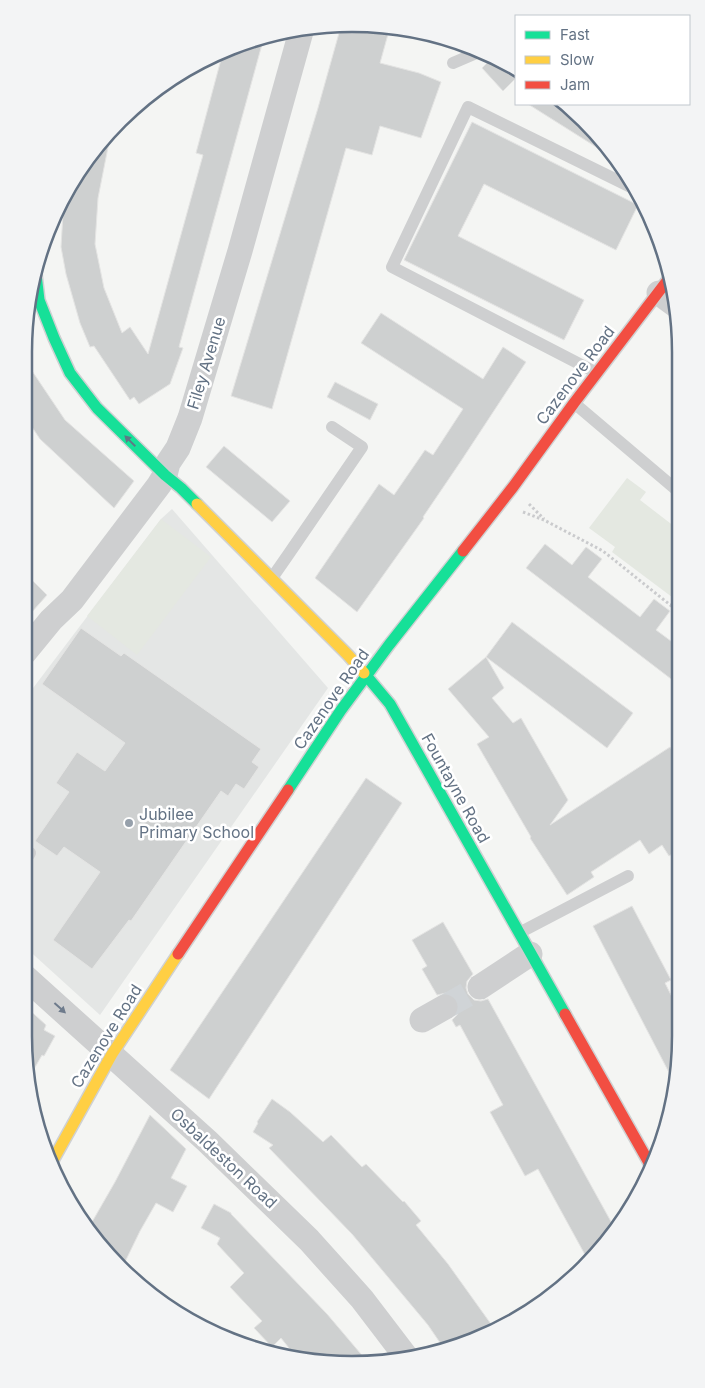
<svg xmlns="http://www.w3.org/2000/svg" width="705" height="1388" font-family="Inter,sans-serif">
	<style>
		.built { fill: #e4e6e5 }
		.green { fill: #e4e8e1 }
		.building { fill: #ced0d0; stroke: #e4e4e3 }
		.lines { fill: none; stroke-linecap: round; stroke-linejoin: round }
		.street-tunnel { stroke: #d0d4d7; stroke-width: 25; stroke-dasharray: 25 12; stroke-linecap: butt }
		.fast-casing { stroke: #cfd1d2; stroke-width: 14 }
		.slow-casing { stroke: #cfd1d2; stroke-width: 14 }
		.jam-casing { stroke: #cfd1d2; stroke-width: 14 }
		.path { stroke: #cacbcd; stroke-width: 3; stroke-dasharray: 2.5 2.5; stroke-linecap: butt }
		.lane { stroke: #cecfd0; stroke-width: 12 }
		.street { stroke: #cecfd0; stroke-width: 25 }
		.fast { stroke: #16e098; stroke-width: 11 }
		.slow { stroke: #ffcf43; stroke-width: 11 }
		.jam { stroke: #f24e42; stroke-width: 11 }
		.oneway { fill: #5f7885 }
		.oneway2 { fill: #6e7b8c }
		.poi-dot { fill: #96a0ab; stroke: #fff; stroke-width: 2 }
		.labels { text-anchor: middle; dominant-baseline: central; stroke-width: 5; stroke-linejoin: round; paint-order: stroke }
		.street-label { font-size: 16px; fill: #637284; stroke: #fff }
		.poi-label { font-size: 16px; fill: #637284; stroke: #fff; text-anchor: start }
		.rim { fill: none; stroke: #637284; stroke-width: 2.5 }
	</style>
	<rect width="100%" height="100%" fill="#f4f5f3"/>
	<polygon class="built" points="172,509 328,688 100,1015 24,946 24,700 161,519"/>
	<g class="green">
		<polygon points="627,478 646,492 640,500 679,530 679,588 672,597 612,552 615,547 589,528"/>
		<polygon points="161,519 211,557 137,655 87,616"/>
	</g>
	<g class="building">
		<polygon points="374,24 390,27 380,63 419,73 441,82 421,138 380,126 372,155 346,148 272,409 231,396 318,108 341,26"/>
		<polygon points="264,37 179,347 183,348 170,384 139,404 134,397 130,400 94,346 90,347 80,323 66,274 61,247 64,197 92,153 111,132 98,198 95,244 104,288 122,333 130,327 148,354 203,155 196,153 223,52 247,41"/>
		<polygon points="494,56 516,69 516,78 503,91 482,68"/>
		<polygon points="528,104 565,104 605,144 601,150"/>
		<polygon points="472,122 638,205 616,250 484,184 458,236 584,300 564,340 404,260"/>
		<polygon points="381,313 483,379 503,347 526,362 461,461 423,517 424,518 357,612 315,578 379,484 394,495 425,450 433,455 463,409 361,343"/>
		<polygon points="24,359 65,420 134,481 114,508 40,439 24,415"/>
		<polygon points="335,382 378,404 370,420 327,397"/>
		<polygon points="224,446 290,501 272,522 206,467"/>
		<polygon points="545,544 572,565 586,547 602,559 588,577 640,617 654,599 670,611 656,630 679,647 679,685 526,568"/>
		<polygon points="24,572 47,595 24,621"/>
		<polygon points="512,622 633,713 607,748 486,657"/>
		<polygon points="81,628 121,656 124,653 261,749 252,762 259,767 244,789 236,784 228,796 221,791 131,921 129,920 92,969 53,940 100,872 64,847 57,856 35,841 69,792 56,783 77,752 105,771 125,743 42,684"/>
		<polygon points="486,657 504,688 492,698 513,723 521,718 568,800 550,825 670,747 680,762 680,849 669,856 662,845 649,854 640,840 591,872 594,877 567,895 530,838 531,837 477,744 489,737 448,689"/>
		<polygon points="366,778 402,803 209,1099 170,1070"/>
		<polygon points="632,906 671,980 665,983 680,1013 681,1057 676,1086 593,926"/>
		<polygon points="443,922 473,974 467,981 466,988 468,994 474,1000 481,1001 488,999 614,1227 589,1262 538,1169 525,1176 490,1112 503,1105 460,1025 456,1027 452,1020 457,1015 459,1008 457,1000 453,995 446,993 437,995 422,969 427,966 412,940"/>
		<polygon points="24,1005 46,1025 44,1030 55,1036 44,1056 42,1055 30,1076 24,1036"/>
		<polygon points="272,1099 290,1112 323,1142 331,1135 362,1167 366,1164 403,1202 404,1201 421,1221 416,1225 448,1264 496,1331 443,1347 428,1325 352,1234 269,1148 273,1145 253,1132 258,1123 257,1122"/>
		<polygon points="150,1115 186,1149 171,1178 187,1186 173,1212 156,1203 140,1231 122,1268 92,1236 88,1229 115,1182"/>
		<polygon points="214,1204 231,1213 231,1214 327,1314 366,1360 297,1358 281,1338 272,1347 254,1328 262,1321 230,1287 244,1273 217,1244 220,1238 201,1228"/>
	</g>
	<g class="lines">
		<polyline class="street-tunnel" points="445,1007 480,987"/>
		<defs>
			<g id="fast">
				<polyline points="35,266 39,300 54,338 70,373 97,408 165,475 181,488 197,504"/>
				<polyline points="364,673 390,704 565,1014"/>
				<polyline points="288,790 341,710 389,645 463,551"/>
			</g>
			<g id="slow">
				<polyline points="197,504 348,655 364,673"/>
				<polyline points="52,1162 112,1054 178,954"/>
			</g>
			<g id="jam">
				<polyline points="463,551 513,487 574,403 670,277"/>
				<polyline points="178,954 288,790"/>
				<polyline points="565,1014 652,1168"/>
			</g>
		</defs>
		<use href="#fast" class="fast-casing"/>
		<use href="#slow" class="slow-casing"/>
		<use href="#jam" class="jam-casing"/>
		<g class="path">
			<polyline points="529,504 544,519"/>
			<polyline points="523,512 544,520 603,551 679,612"/>
			<polyline points="670,605 679,606"/>
		</g>
		<g class="lane">
			<polyline points="453,63 481,51"/>
			<polyline points="597,373 392,267 468,107 635,189"/>
			<polyline points="574,403 679,492"/>
			<polyline points="272,578 288,555 362,447 332,427"/>
			<polyline points="24,863 30,853"/>
			<polyline points="519,933 628,876"/>
		</g>
		<g class="street">
			<polyline points="659,293 678,307"/>
			<polyline points="24,653 51,620 72,600 159,485 165,475 168,463 178,448 190,418 240,251 302,28"/>
			<polyline points="24,976 207,1141 309,1240 362,1299 407,1358"/>
			<polyline points="480,987 530,954"/>
			<polyline points="422,1020 445,1007"/>
		</g>
		<use href="#fast" class="fast"/>
		<use href="#slow" class="slow"/>
		<use href="#jam" class="jam"/>
	</g>
	<defs><path id="oneway-solid" d="M-6-.8H1V-3.2L6.5 0L1 3.2V.8H-6Z" transform="scale(1.25)"/></defs>
	<use class="oneway" href="#oneway-solid" transform="translate(130 441) rotate(-135)"/>
	<use class="oneway2" href="#oneway-solid" transform="translate(60 1008) rotate(42)"/>
	<circle class="poi-dot" cx="129" cy="823" r="5"/>
	<g class="labels">
		<g class="street-label">
			<text transform="translate(206 363) rotate(-73)">Filey Avenue</text>
			<text transform="translate(575 375) rotate(-53)">Cazenove Road</text>
			<text transform="translate(331 699) rotate(-55)">Cazenove Road</text>
			<text transform="translate(456 788) rotate(61)">Fountayne Road</text>
			<text transform="translate(106 1036) rotate(-58)">Cazenove Road</text>
			<text transform="translate(224 1158) rotate(43)">Osbaldeston Road</text>
		</g>
		<g class="poi-label">
			<text x="139" y="814">Jubilee<tspan x="139" dy="18">Primary School</tspan></text>
		</g>
	</g>
	<path d="M0 0H705V1388H0ZM352 32H352A320 320 0 0 1 672 352V1036A320 320 0 0 1 352 1356H352A320 320 0 0 1 32 1036V352A320 320 0 0 1 352 32Z" fill="#f3f4f5" fill-rule="evenodd"/>
	<path class="rim" d="M352 32H352A320 320 0 0 1 672 352V1036A320 320 0 0 1 352 1356H352A320 320 0 0 1 32 1036V352A320 320 0 0 1 352 32Z"/>
	<rect x="515" y="15" width="175" height="90" fill="#ffffff" stroke="#c1c7ce"/>
	<rect x="525" y="31" width="25" height="8" fill="#16e098" stroke="#c1c7ce"/>
	<text x="560" y="40" font-size="15" fill="#637284">Fast</text>
	<rect x="525" y="56" width="25" height="8" fill="#ffcf43" stroke="#c1c7ce"/>
	<text x="560" y="65" font-size="15" fill="#637284">Slow</text>
	<rect x="525" y="81" width="25" height="8" fill="#f24e42" stroke="#c1c7ce"/>
	<text x="560" y="90" font-size="15" fill="#637284">Jam</text>
</svg>
